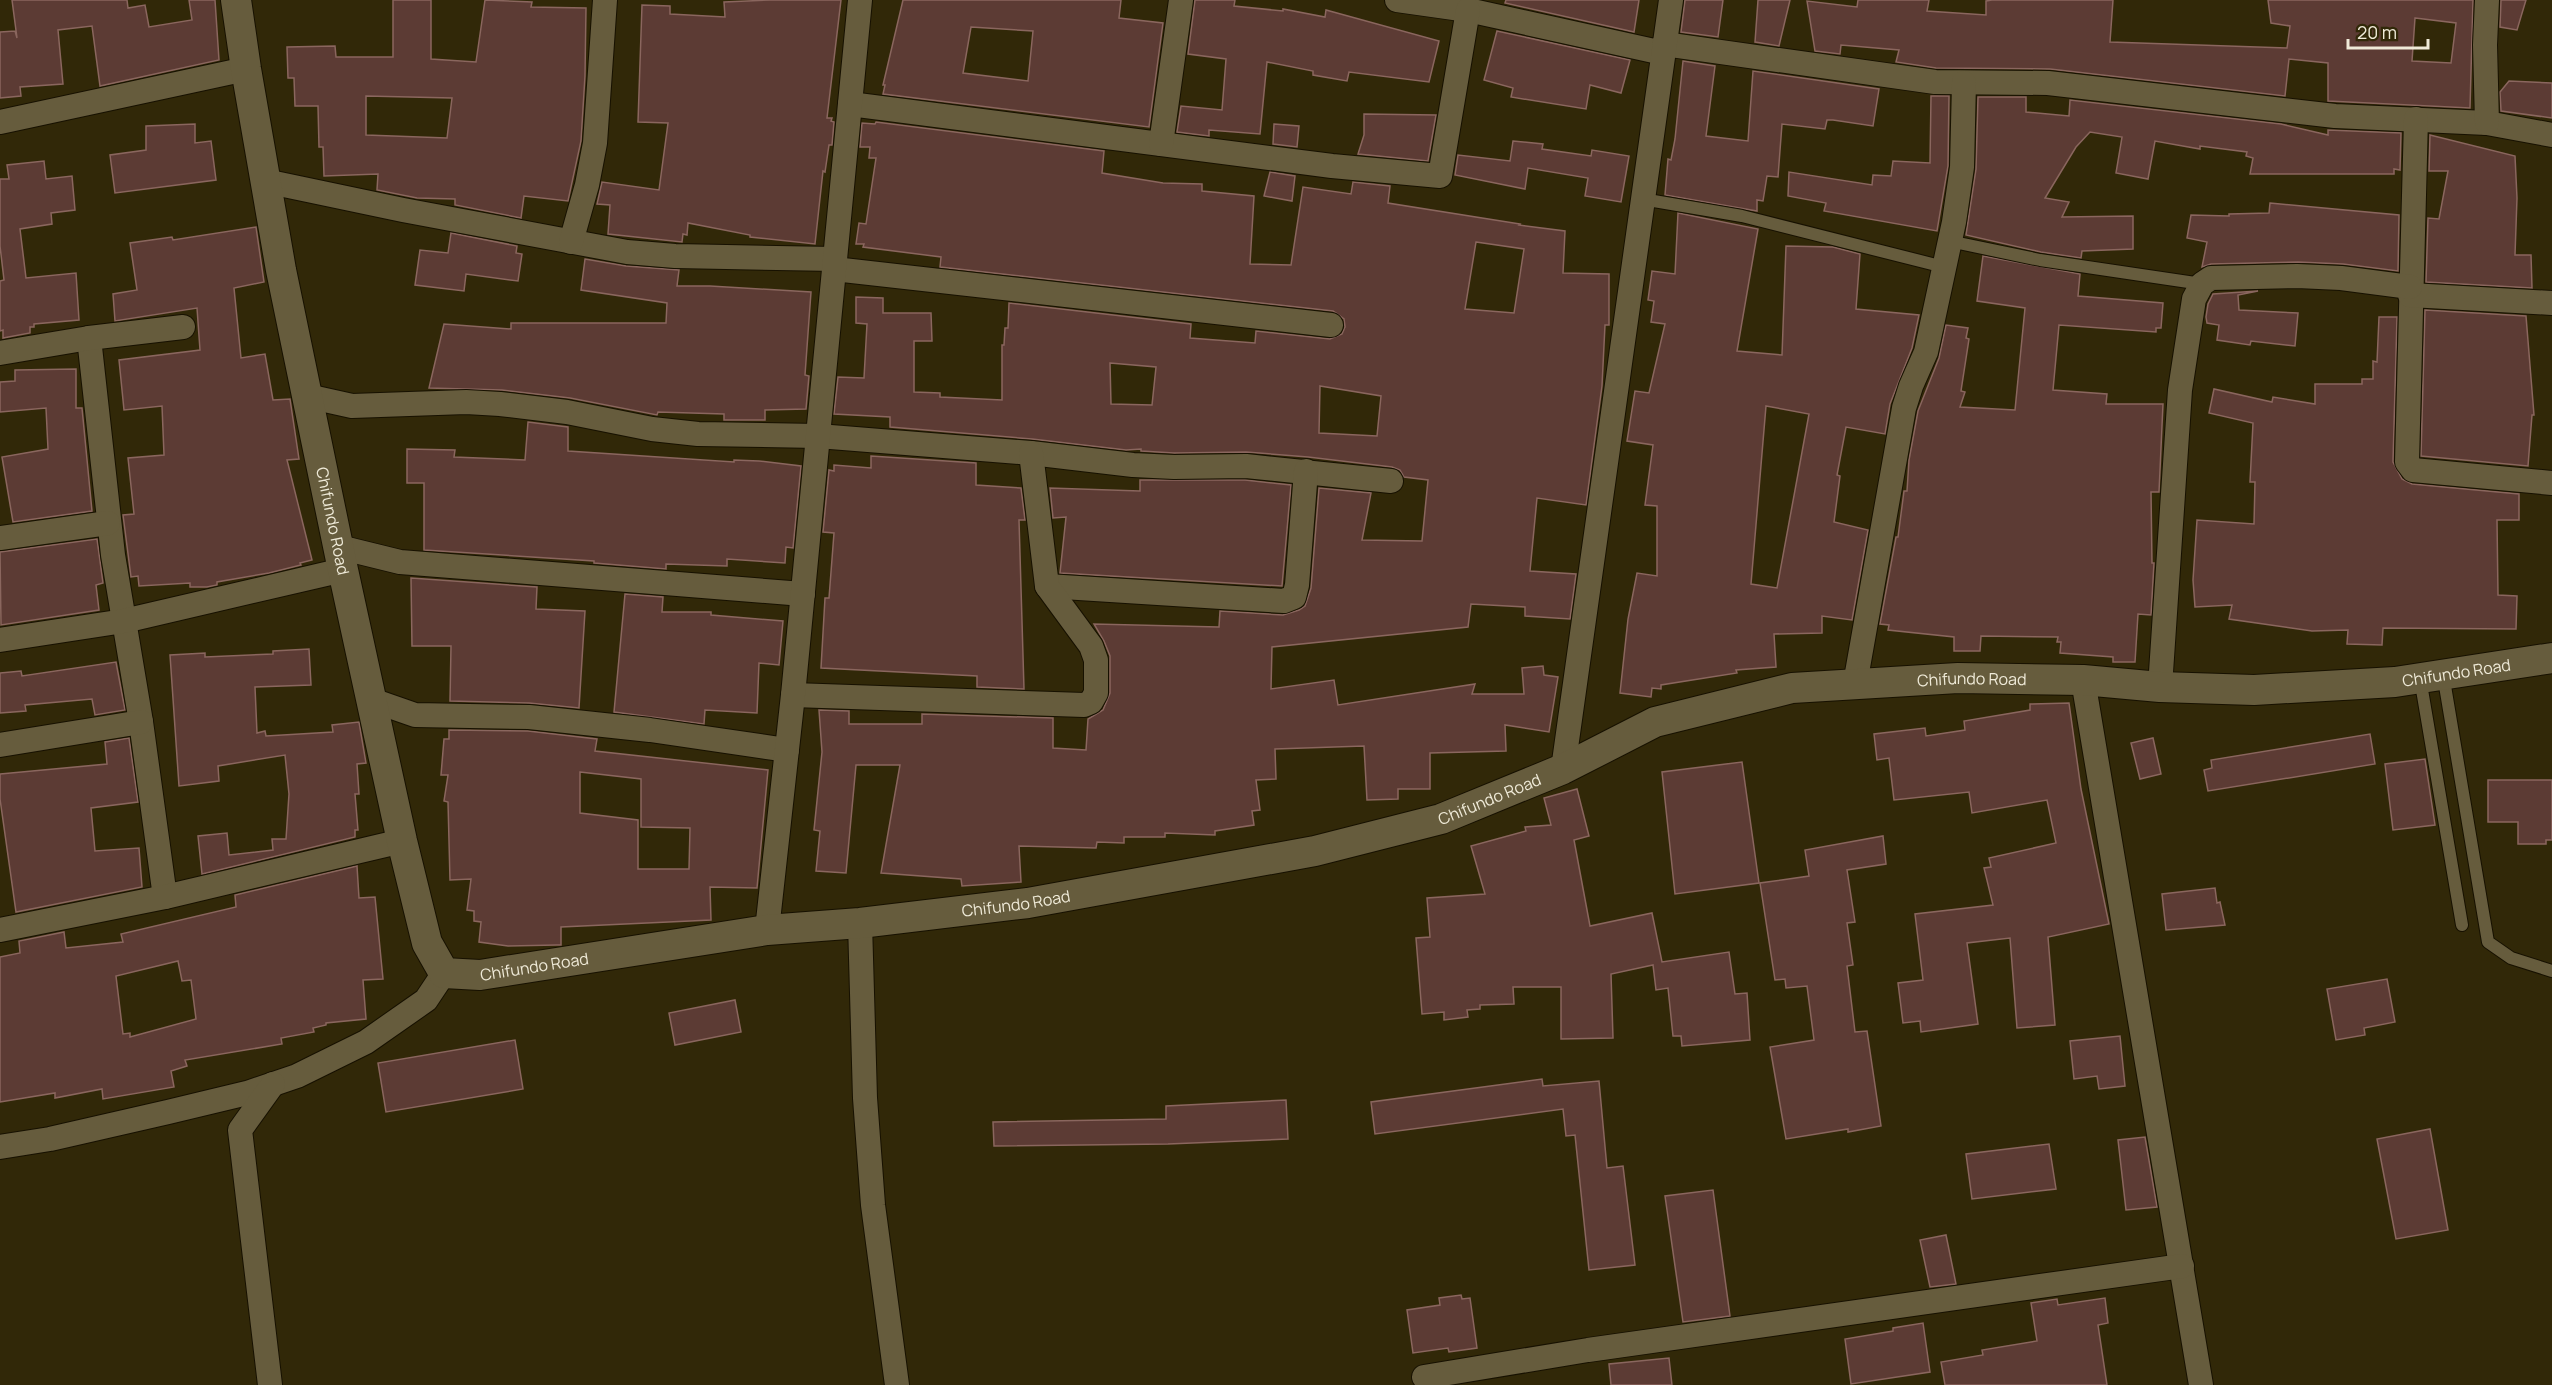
<svg xmlns="http://www.w3.org/2000/svg" width="2552" height="1385" font-family="Manrope,sans-serif">
	<style>
		.building { fill: #5c3b34; stroke: #8a665e; stroke-width: 1.5; fill-rule: evenodd }
		.lines { fill: none; stroke-linecap: round; stroke-linejoin: round }
		.service-casing { stroke: #171100; stroke-width: 14 }
		.minor-casing { stroke: #171100; stroke-width: 26 }
		.tertiary-casing { stroke: #171100; stroke-width: 32 }
		.service { stroke: #665c3d; stroke-width: 12 }
		.minor { stroke: #665c3d; stroke-width: 24 }
		.tertiary { stroke: #665c3d; stroke-width: 30 }
		.labels { text-anchor: middle; dominant-baseline: central; stroke-width: 5; stroke-linejoin: round; paint-order: stroke }
		.street-label { font-size: 16px; fill: #efead8; stroke: #312808 }
	</style>
	<rect width="100%" height="100%" fill="#312808"/>
	<g class="building">
		<polygon points="12,0 127,0 128,8 145,5 149,27 192,20 189,0 215,0 219,60 100,86 92,26 58,30 63,84 20,87 21,96 0,98 0,32 15,31 17,38"/>
		<path d="M 393,0 L 431,0 L 431,59 L 476,62 L 485,0 L 532,2 L 531,7 L 586,8 L 585,76 L 581,141 L 568,201 L 524,196 L 521,218 L 455,205 L 455,199 L 417,198 L 377,190 L 378,174 L 324,176 L 323,147 L 319,147 L 318,106 L 295,106 L 294,78 L 288,78 L 287,47 L 335,46 L 336,57 L 393,57 ZM 366,96 L 452,98 L 447,138 L 366,135 Z"/>
		<polygon points="770,0 841,0 827,118 832,118 831,121 834,122 832,145 829,145 825,172 823,171 815,244 750,237 750,235 688,223 687,235 683,234 682,242 608,234 610,205 597,204 602,182 659,190 668,123 638,122 642,5 670,6 670,14 725,17 724,2"/>
		<path d="M 903,0 L 1121,0 L 1119,18 L 1163,23 L 1149,127 L 883,94 L 885,85 L 883,85 ZM 971,27 L 1033,31 L 1028,81 L 963,73 Z"/>
		<polygon points="1195,0 1235,0 1234,6 1283,11 1283,9 1325,17 1326,10 1439,41 1429,82 1349,72 1347,81 1313,75 1313,71 1267,62 1260,134 1209,130 1209,136 1177,132 1181,106 1222,110 1226,59 1188,54"/>
		<polygon points="1506,0 1639,0 1634,32 1505,3"/>
		<polygon points="1685,0 1723,0 1718,37 1681,32"/>
		<polygon points="1758,0 1790,0 1779,46 1755,42"/>
		<path d="M 1858,0 L 1929,0 L 1927,11 L 1986,15 L 1986,1 L 1992,0 L 2113,0 L 2110,42 L 2287,48 L 2290,26 L 2271,23 L 2268,0 L 2473,0 L 2470,108 L 2328,101 L 2328,63 L 2289,59 L 2285,96 L 2050,69 L 1936,68 L 1896,62 L 1899,50 L 1841,45 L 1840,54 L 1815,51 L 1807,1 L 1857,7 ZM 2415,18 L 2456,23 L 2451,63 L 2412,61 Z"/>
		<polygon points="2501,0 2526,0 2517,30 2500,27"/>
		<polygon points="1497,31 1630,60 1621,93 1590,85 1586,109 1511,97 1513,88 1484,80"/>
		<polygon points="1683,61 1715,66 1706,136 1748,141 1753,71 1879,89 1873,126 1833,120 1827,120 1825,129 1782,124 1778,177 1767,176 1763,201 1757,200 1757,211 1665,195 1668,159 1671,160 1675,139"/>
		<polygon points="2509,81 2552,83 2552,118 2501,111 2500,92"/>
		<polygon points="1931,96 1949,96 1948,166 1937,231 1824,211 1826,203 1788,196 1789,172 1872,185 1873,175 1891,176 1893,161 1930,163"/>
		<polygon points="1978,97 2026,97 2026,112 2069,116 2070,100 2281,124 2328,135 2328,130 2401,133 2400,170 2394,169 2394,174 2250,174 2253,158 2246,156 2247,152 2200,146 2200,149 2155,141 2148,179 2116,173 2122,137 2090,132 2076,147 2045,198 2069,202 2062,217 2133,216 2133,249 2082,251 2081,258 2041,252 1966,235 1976,169"/>
		<polygon points="1364,114 1436,115 1428,161 1358,154 1364,135"/>
		<path d="M 876,122 L 1104,151 L 1102,173 L 1163,183 L 1202,184 L 1202,191 L 1254,196 L 1250,264 L 1291,265 L 1303,187 L 1351,194 L 1353,182 L 1390,186 L 1388,203 L 1520,224 L 1519,225 L 1565,231 L 1563,273 L 1609,274 L 1609,325 L 1605,325 L 1602,386 L 1586,505 L 1537,498 L 1530,571 L 1576,574 L 1570,619 L 1525,616 L 1525,607 L 1471,604 L 1468,627 L 1272,647 L 1271,689 L 1334,680 L 1338,705 L 1475,684 L 1472,694 L 1524,694 L 1522,668 L 1543,666 L 1544,675 L 1558,677 L 1549,732 L 1505,725 L 1506,751 L 1430,753 L 1430,789 L 1398,789 L 1398,799 L 1367,800 L 1364,746 L 1275,749 L 1276,779 L 1256,780 L 1260,810 L 1252,811 L 1254,825 L 1215,831 L 1215,835 L 1165,833 L 1165,837 L 1124,837 L 1124,843 L 1097,842 L 1096,848 L 1019,846 L 1021,882 L 962,886 L 961,879 L 881,873 L 900,765 L 856,765 L 846,873 L 816,871 L 820,831 L 814,830 L 822,752 L 819,710 L 849,711 L 849,724 L 922,724 L 922,714 L 1053,718 L 1053,748 L 1086,750 L 1088,719 L 1103,710 L 1110,693 L 1110,656 L 1104,641 L 1094,624 L 1219,627 L 1220,611 L 1283,615 L 1299,610 L 1305,606 L 1311,588 L 1319,488 L 1371,493 L 1362,540 L 1422,541 L 1428,480 L 1404,477 L 1400,470 L 1392,467 L 1308,457 L 1246,452 L 1174,453 L 1141,451 L 1141,449 L 1126,450 L 1032,439 L 890,427 L 890,417 L 834,414 L 838,377 L 864,378 L 867,324 L 856,323 L 856,297 L 883,298 L 883,313 L 931,313 L 932,341 L 914,341 L 914,392 L 940,393 L 940,397 L 1002,400 L 1002,345 L 1004,345 L 1005,328 L 1008,328 L 1009,303 L 1191,324 L 1190,338 L 1255,343 L 1256,331 L 1330,339 L 1342,334 L 1345,327 L 1344,319 L 1333,311 L 940,267 L 941,257 L 863,247 L 864,244 L 856,244 L 859,223 L 866,224 L 876,158 L 869,158 L 870,147 L 860,147 L 862,123 L 875,124 ZM 1476,242 L 1524,249 L 1514,313 L 1465,309 ZM 1110,363 L 1156,367 L 1152,405 L 1111,404 ZM 1320,386 L 1381,396 L 1377,436 L 1319,433 Z"/>
		<polygon points="195,124 195,143 211,141 216,180 115,193 110,155 146,150 146,126"/>
		<polygon points="1274,124 1299,126 1297,147 1273,144"/>
		<polygon points="2430,135 2515,156 2517,198 2515,255 2531,255 2532,288 2426,282 2428,218 2439,219 2448,171 2429,171"/>
		<polygon points="1513,141 1543,144 1542,149 1591,156 1592,150 1629,156 1621,202 1585,196 1588,178 1528,168 1525,189 1455,175 1458,155 1510,161"/>
		<polygon points="44,161 46,179 72,176 75,210 51,213 52,224 20,229 26,278 76,273 79,320 34,324 34,327 30,327 30,333 3,338 3,330 0,331 0,281 4,280 0,246 0,179 9,179 7,165"/>
		<polygon points="1270,172 1295,176 1292,201 1264,196"/>
		<polygon points="2270,203 2399,215 2398,271 2343,264 2298,262 2211,264 2202,267 2207,242 2187,238 2191,215 2229,216 2229,214 2269,213"/>
		<path d="M 1678,213 L 1758,229 L 1737,351 L 1782,355 L 1786,246 L 1833,247 L 1860,254 L 1856,309 L 1919,315 L 1912,348 L 1890,404 L 1885,434 L 1846,427 L 1837,475 L 1840,476 L 1834,522 L 1868,530 L 1852,620 L 1822,616 L 1822,633 L 1774,634 L 1776,667 L 1736,670 L 1737,673 L 1661,685 L 1661,689 L 1652,688 L 1651,697 L 1620,693 L 1628,619 L 1637,573 L 1657,576 L 1657,506 L 1645,505 L 1653,445 L 1627,441 L 1635,391 L 1649,393 L 1665,324 L 1651,322 L 1654,301 L 1648,300 L 1652,271 L 1675,274 ZM 1766,406 L 1809,414 L 1777,588 L 1751,584 Z"/>
		<polygon points="256,227 264,282 234,288 241,358 265,354 273,400 290,399 299,459 287,460 312,560 300,563 301,565 269,573 217,582 217,585 207,587 190,587 190,583 139,586 138,576 131,577 123,515 134,514 128,458 164,455 162,406 124,410 119,360 200,350 197,308 115,321 113,294 137,290 130,243 172,237 173,240"/>
		<polygon points="451,233 517,246 516,253 522,254 518,281 466,274 464,291 415,285 420,250 448,253"/>
		<polygon points="1983,256 2080,274 2078,296 2163,303 2161,328 2156,328 2156,332 2059,325 2053,390 2107,394 2106,404 2163,404 2159,492 2151,492 2152,563 2154,563 2151,615 2138,614 2135,662 2113,662 2113,657 2060,653 2061,642 2057,642 2058,637 1981,636 1980,651 1954,651 1954,637 1888,630 1889,625 1880,624 1896,537 1898,537 1904,491 1907,491 1909,460 1918,411 1939,358 1946,325 1968,328 1966,338 1969,339 1961,391 1965,392 1960,407 2015,410 2025,308 1977,301"/>
		<polygon points="585,259 626,266 679,270 677,286 710,286 811,292 805,375 809,376 806,409 765,410 765,420 724,420 724,414 658,412 657,415 570,398 502,390 429,388 444,324 511,329 511,323 666,323 667,303 581,290"/>
		<polygon points="2258,291 2238,295 2239,310 2298,313 2295,346 2251,341 2250,345 2217,340 2219,325 2207,323 2206,317 2208,304 2213,294"/>
		<polygon points="2425,310 2526,316 2534,415 2532,415 2528,466 2421,456"/>
		<polygon points="2379,317 2397,317 2393,462 2402,479 2412,484 2519,494 2519,520 2497,520 2498,595 2517,596 2516,629 2383,628 2382,645 2347,644 2348,630 2312,631 2229,619 2232,605 2195,607 2193,580 2197,520 2254,524 2255,482 2250,482 2253,423 2209,413 2214,389 2272,402 2273,397 2315,404 2315,384 2362,384 2362,379 2373,379 2373,361 2377,362"/>
		<polygon points="76,369 76,408 82,408 92,511 13,522 2,457 48,449 46,408 0,412 0,382 15,381 15,370"/>
		<polygon points="528,422 568,427 568,451 734,462 734,460 759,461 801,466 793,548 786,547 785,563 727,559 727,566 666,564 666,569 594,563 594,561 424,550 424,483 407,483 407,449 455,450 454,457 525,460"/>
		<polygon points="871,456 976,463 976,485 1021,488 1025,520 1019,520 1024,689 977,687 977,676 821,668 825,598 829,598 834,533 823,532 829,470 834,471 834,465 871,468"/>
		<polygon points="1140,480 1245,480 1291,485 1282,586 1060,573 1066,517 1053,518 1050,488 1140,491"/>
		<polygon points="97,539 103,583 96,585 99,610 1,625 0,552"/>
		<polygon points="411,578 537,587 536,609 585,611 579,708 529,703 450,701 451,646 412,646"/>
		<polygon points="625,594 663,597 662,612 711,612 711,615 783,621 779,665 759,663 757,713 705,710 704,724 614,712"/>
		<polygon points="309,649 311,685 255,687 257,733 265,731 266,736 333,732 332,725 359,722 366,763 357,764 359,794 355,794 358,830 355,830 355,837 202,874 198,836 227,833 229,855 273,850 272,839 286,839 289,794 285,755 218,766 219,781 179,786 170,655 205,653 205,657 273,654 273,651"/>
		<polygon points="116,662 125,710 95,715 92,699 25,705 26,711 0,713 0,673 21,671 22,676"/>
		<polygon points="2069,703 2081,789 2109,924 2048,937 2055,1025 2017,1028 2010,938 1967,943 1978,1024 1921,1032 1920,1021 1903,1023 1898,983 1923,980 1915,914 1993,905 1984,868 1991,867 1989,858 2056,843 2047,800 1972,813 1969,792 1894,800 1889,758 1877,760 1874,734 1925,728 1926,736 1965,730 1964,721 2030,710 2030,704"/>
		<path d="M 449,730 L 528,731 L 597,739 L 595,751 L 768,770 L 757,888 L 710,887 L 711,920 L 561,927 L 561,945 L 557,945 L 508,946 L 479,942 L 481,922 L 474,921 L 474,911 L 467,910 L 471,879 L 450,880 L 448,802 L 444,801 L 448,775 L 441,775 L 444,739 L 449,739 ZM 580,772 L 641,779 L 641,827 L 690,828 L 689,869 L 638,869 L 638,820 L 580,813 Z"/>
		<polygon points="2370,734 2375,764 2208,791 2204,770 2212,768 2211,760"/>
		<polygon points="129,738 138,802 91,808 95,851 139,848 142,887 16,912 0,799 0,774 107,764 105,742"/>
		<polygon points="2153,738 2161,774 2140,779 2131,743"/>
		<polygon points="2425,759 2435,825 2393,830 2385,764"/>
		<polygon points="1742,762 1759,883 1675,894 1662,772"/>
		<polygon points="2488,780 2552,780 2552,840 2546,840 2546,844 2518,844 2518,822 2488,822"/>
		<polygon points="1577,789 1589,836 1574,840 1590,926 1652,913 1662,962 1729,952 1735,994 1747,993 1750,1040 1682,1046 1681,1036 1673,1036 1668,988 1656,990 1653,965 1611,974 1613,1038 1561,1039 1561,987 1513,987 1514,1004 1480,1005 1480,1009 1467,1010 1468,1017 1444,1020 1444,1012 1422,1014 1416,938 1430,937 1427,898 1485,894 1471,846 1526,831 1525,827 1551,825 1544,798"/>
		<polygon points="1883,836 1886,864 1847,870 1855,922 1847,923 1853,965 1847,966 1855,1032 1867,1031 1881,1126 1848,1132 1848,1129 1786,1139 1770,1047 1814,1040 1807,986 1786,988 1785,979 1775,980 1760,883 1809,876 1805,850"/>
		<path d="M 357,866 L 359,898 L 375,897 L 383,979 L 363,980 L 366,1019 L 326,1023 L 326,1025 L 313,1028 L 314,1032 L 281,1038 L 282,1044 L 185,1060 L 187,1066 L 171,1071 L 174,1087 L 103,1099 L 102,1089 L 55,1098 L 55,1093 L 0,1102 L 0,957 L 20,953 L 19,941 L 64,932 L 66,948 L 123,942 L 121,934 L 236,907 L 235,895 ZM 178,961 L 182,981 L 191,980 L 196,1019 L 130,1037 L 130,1033 L 123,1034 L 116,976 Z"/>
		<polygon points="2215,888 2217,903 2220,902 2225,925 2166,930 2162,894"/>
		<polygon points="2387,979 2395,1022 2364,1028 2365,1035 2336,1040 2327,989"/>
		<polygon points="735,1000 741,1032 675,1045 669,1013"/>
		<polygon points="2120,1036 2125,1086 2099,1089 2097,1076 2074,1079 2070,1041"/>
		<polygon points="515,1040 523,1089 386,1112 378,1063"/>
		<polygon points="1542,1079 1543,1086 1599,1081 1607,1168 1623,1166 1635,1265 1589,1270 1575,1135 1566,1136 1563,1109 1375,1134 1371,1102"/>
		<polygon points="1286,1100 1288,1139 1168,1144 994,1146 993,1122 1166,1119 1166,1106"/>
		<polygon points="2430,1129 2448,1230 2396,1239 2377,1139"/>
		<polygon points="2145,1137 2157,1207 2126,1210 2118,1140"/>
		<polygon points="2049,1144 2056,1189 1972,1199 1966,1154"/>
		<polygon points="1713,1190 1730,1316 1683,1322 1665,1196"/>
		<polygon points="1946,1235 1956,1284 1930,1287 1920,1240"/>
		<polygon points="1461,1295 1462,1299 1470,1298 1477,1348 1449,1352 1448,1348 1413,1353 1407,1310 1440,1305 1439,1298"/>
		<polygon points="2105,1298 2108,1323 2098,1325 2107,1385 1945,1385 1941,1362 1983,1355 1982,1350 2037,1341 2031,1303 2057,1299 2058,1305"/>
		<polygon points="1923,1323 1930,1372 1851,1384 1845,1339 1893,1331 1893,1328"/>
		<polygon points="1669,1358 1672,1385 1611,1385 1609,1364"/>
	</g>
	<g class="lines">
		<defs>
			<g id="service">
				<polyline points="1642,199 1742,216 1944,267"/>
				<polyline points="1949,241 2040,260 2202,284"/>
				<polyline points="2443,674 2488,942 2511,958 2552,971"/>
				<polyline points="2420,678 2462,925"/>
			</g>
			<g id="minor">
				<polyline points="1397,0 1468,10 1663,53"/>
				<polyline points="1664,44 1935,82 2048,83 2335,116 2487,123 2552,135"/>
				<polyline points="850,104 1332,166 1440,176 1468,10"/>
				<polyline points="2416,119 2407,462 2413,470 2552,483"/>
				<polyline points="0,122 246,69"/>
				<polyline points="2487,123 2485,45 2487,0"/>
				<polyline points="1161,144 1181,0"/>
				<polyline points="265,181 403,210 627,252 675,256 835,259"/>
				<polyline points="571,242 587,185 595,143 605,0"/>
				<polyline points="834,269 1331,325"/>
				<polyline points="2410,295 2552,303"/>
				<polyline points="89,338 113,555 141,722 165,897"/>
				<polyline points="0,353 89,338 183,327"/>
				<polyline points="307,396 352,406 466,402 500,404 567,412 652,429 698,434 818,436 1031,453 1133,465 1174,467 1246,466 1391,481"/>
				<polyline points="0,538 108,523"/>
				<polyline points="339,547 400,562 803,594"/>
				<polyline points="1047,586 1284,601 1294,597 1297,585 1306,471"/>
				<polyline points="0,640 124,621 343,570"/>
				<polyline points="2083,680 2201,1385"/>
				<polyline points="1855,684 1904,408 1911,386 1926,352 1954,222 1962,167 1964,83"/>
				<polyline points="2160,687 2180,390 2194,299 2202,284 2211,278 2297,276 2341,278 2410,287"/>
				<polyline points="793,695 1084,705 1091,702 1096,693 1096,660 1091,646 1047,586 1031,453"/>
				<polyline points="372,700 415,715 529,717 650,730 787,750"/>
				<polyline points="0,745 141,722"/>
				<polyline points="1563,769 1671,0"/>
				<polyline points="860,923 865,1098 873,1205 897,1385"/>
				<polyline points="0,930 165,897 402,841"/>
				<polyline points="767,930 793,695 860,0"/>
				<polyline points="0,1147 50,1139 168,1112 247,1093 297,1076 366,1042 426,1000 444,973"/>
				<polyline points="1424,1377 1588,1350 2182,1266"/>
				<polyline points="270,1385 240,1130 273,1084"/>
			</g>
			<g id="tertiary">
				<path id="s1" d="M 236,0 L 246,69 L 281,270 L 343,570 L 402,841 L 427,943 L 444,973 L 480,975 L 767,930 L 860,923 L 1028,903 L 1315,851 L 1441,819 L 1563,769 L 1655,722 L 1792,688 L 1958,678 L 2083,680 L 2160,687 L 2254,690 L 2395,682 L 2552,658"/>
			</g>
		</defs>
		<use href="#service" class="service-casing"/>
		<use href="#minor" class="minor-casing"/>
		<use href="#tertiary" class="tertiary-casing"/>
		<use href="#service" class="service"/>
		<use href="#minor" class="minor"/>
		<use href="#tertiary" class="tertiary"/>
	</g>
	<g class="labels">
		<g class="street-label">
			<text stroke="none"><textPath href="#s1" startOffset="530">Chifundo Road</textPath></text>
			<text stroke="none"><textPath href="#s1" startOffset="3050">Chifundo Road</textPath></text>
			<text stroke="none"><textPath href="#s1" startOffset="2564">Chifundo Road</textPath></text>
			<text stroke="none"><textPath href="#s1" startOffset="2060">Chifundo Road</textPath></text>
			<text stroke="none"><textPath href="#s1" startOffset="1574">Chifundo Road</textPath></text>
			<text stroke="none"><textPath href="#s1" startOffset="1088">Chifundo Road</textPath></text>
		</g>
	</g>
	<path d="M2348 39v9h80v-9" fill="none" stroke="#efead8" stroke-width="3"/>
	<text x="2357" y="39" font-size="18" fill="#efead8" stroke="#312808" stroke-width="4.5" paint-order="stroke">20 m</text>
</svg>
